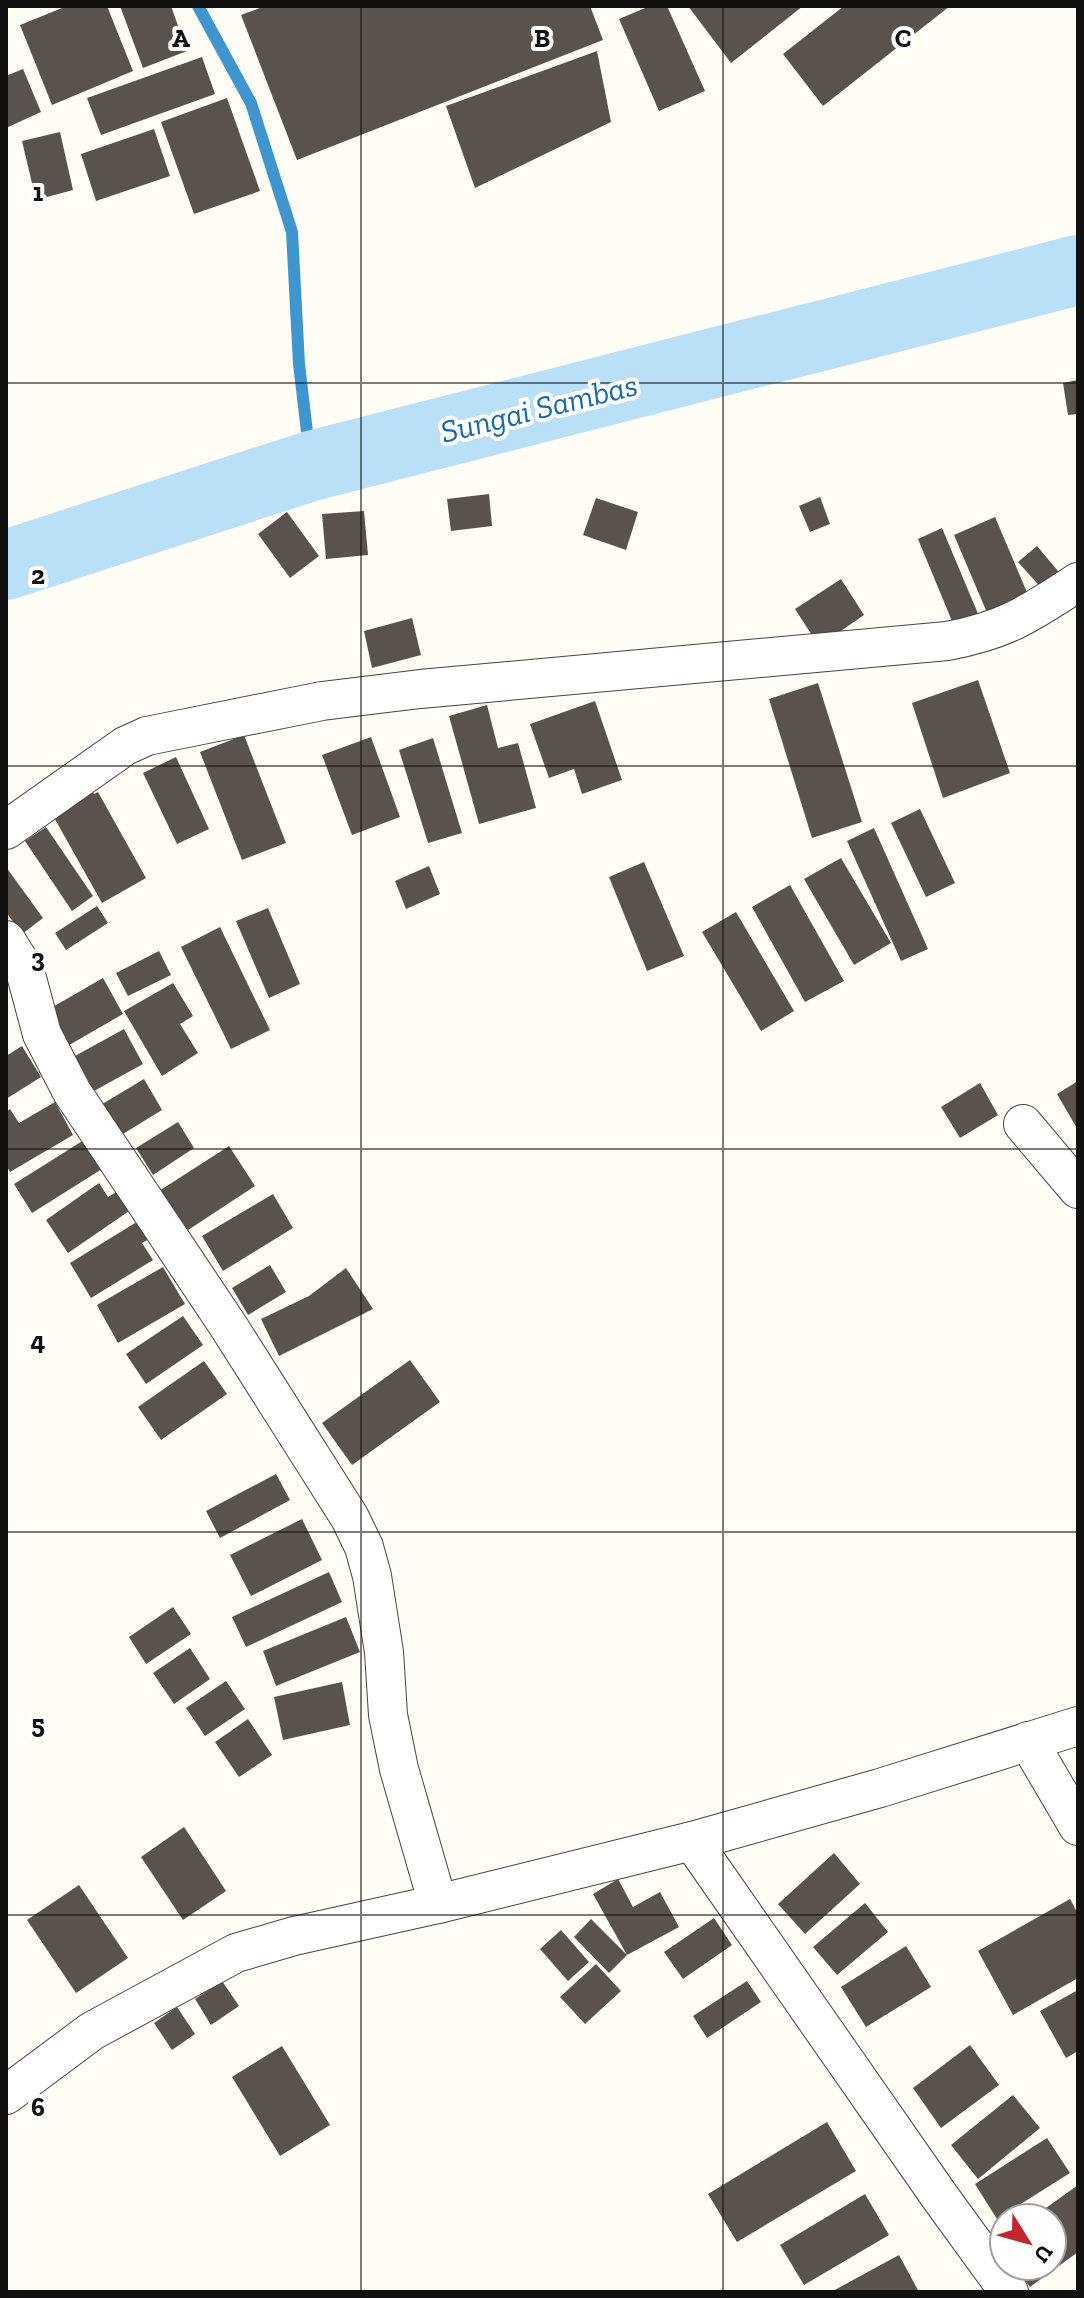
<svg xmlns="http://www.w3.org/2000/svg" width="1084" height="2298" font-family="'Zilla Slab',serif">
	<style>
		.lines { fill: none; stroke-linecap: round; stroke-linejoin: round }
		.stream { stroke: #3f96cf; stroke-width: 12 }
		.river { stroke: #b9e0f7; stroke-width: 70 }
		.building { fill: #5a524d }
		.minor-casing { stroke: #444; stroke-width: 40 }
		.minor { stroke: #fff; stroke-width: 38 }
		.grid { fill: none; stroke: #111; stroke-width: 2; stroke-opacity: 0.55 }
		.labels { text-anchor: middle; dominant-baseline: central; stroke-width: 8; stroke-linejoin: round; paint-order: stroke }
		.water-label { font-size: 32px; font-style: italic; fill: #1768a6; stroke: #fff }
		.grid-label { font-size: 26px; text-anchor: middle; font-weight: bold; fill: #111; stroke: #fff; stroke-width: 8; stroke-linejoin: round; paint-order: stroke }
	</style>
	<rect width="100%" height="100%" fill="#fffdf5"/>
	<g class="lines">
		<polyline class="stream" points="198,6 251,103 292,232 299,364 311,466"/>
		<polyline class="river" points="6,565 311,466 1078,270"/>
	</g>
	<g class="building">
		<polygon points="67,6 107,6 133,71 52,105 20,25"/>
		<polygon points="120,6 171,6 187,51 143,68"/>
		<polygon points="265,6 590,6 603,40 297,160 241,15"/>
		<polygon points="650,6 667,6 705,91 659,111 619,19"/>
		<polygon points="688,6 803,6 731,63"/>
		<polygon points="844,6 950,6 823,106 783,54"/>
		<polygon points="597,51 611,122 475,188 446,106"/>
		<polygon points="202,57 215,94 101,135 87,98"/>
		<polygon points="23,69 41,112 6,128 6,76"/>
		<polygon points="227,98 260,191 194,214 161,122"/>
		<polygon points="154,129 170,176 96,201 81,154"/>
		<polygon points="60,132 73,190 36,200 22,141"/>
		<polygon points="1078,380 1078,414 1068,415 1063,383"/>
		<polygon points="489,494 492,526 451,531 447,499"/>
		<polygon points="820,497 830,524 810,532 799,506"/>
		<polygon points="596,498 638,512 626,550 583,535"/>
		<polygon points="364,511 368,555 326,559 322,514"/>
		<polygon points="287,512 319,556 290,578 258,534"/>
		<polygon points="995,517 1029,597 988,615 954,535"/>
		<polygon points="942,528 979,616 954,626 918,539"/>
		<polygon points="1037,546 1063,577 1045,592 1018,562"/>
		<polygon points="841,579 864,615 819,646 795,609"/>
		<polygon points="412,618 421,655 372,668 364,631"/>
		<polygon points="978,680 1010,773 943,798 912,703"/>
		<polygon points="818,683 862,822 812,838 769,699"/>
		<polygon points="595,701 622,780 582,794 574,769 549,778 530,724"/>
		<polygon points="487,705 498,748 518,743 536,808 479,824 449,716"/>
		<polygon points="244,735 286,843 242,860 200,752"/>
		<polygon points="371,737 400,817 352,835 322,755"/>
		<polygon points="433,738 462,833 428,843 399,750"/>
		<polygon points="176,757 209,829 177,844 143,773"/>
		<polygon points="87,782 94,794 98,792 146,878 102,903 47,805"/>
		<polygon points="920,809 955,883 926,897 891,823"/>
		<polygon points="46,827 93,896 72,911 25,841"/>
		<polygon points="874,828 928,949 901,961 847,841"/>
		<polygon points="841,858 891,943 854,965 804,879"/>
		<polygon points="644,862 684,956 647,971 609,877"/>
		<polygon points="429,866 440,894 406,909 395,881"/>
		<polygon points="6,867 43,918 22,934 6,912"/>
		<polygon points="790,885 844,981 805,1002 752,907"/>
		<polygon points="97,906 108,923 66,950 55,933"/>
		<polygon points="268,908 300,984 269,998 236,921"/>
		<polygon points="736,912 794,1011 761,1031 702,932"/>
		<polygon points="220,927 270,1030 231,1049 181,947"/>
		<polygon points="159,951 171,975 128,996 116,973"/>
		<polygon points="103,978 123,1014 64,1048 44,1012"/>
		<polygon points="173,983 193,1016 180,1024 198,1053 162,1076 124,1011"/>
		<polygon points="124,1029 143,1064 94,1091 75,1056"/>
		<polygon points="22,1046 41,1077 6,1099 6,1056"/>
		<polygon points="144,1079 162,1110 118,1137 99,1106"/>
		<polygon points="1078,1081 1078,1130 1057,1094"/>
		<polygon points="980,1083 998,1115 960,1138 941,1107"/>
		<polygon points="55,1102 73,1135 10,1172 6,1165 6,1112 10,1109 19,1123"/>
		<polygon points="178,1122 194,1148 153,1175 136,1148"/>
		<polygon points="84,1140 102,1169 32,1213 14,1184"/>
		<polygon points="229,1146 255,1186 182,1234 156,1193"/>
		<polygon points="99,1183 108,1197 120,1190 132,1209 68,1253 46,1220"/>
		<polygon points="273,1194 293,1228 223,1271 202,1236"/>
		<polygon points="140,1220 151,1238 142,1243 153,1260 91,1298 70,1263"/>
		<polygon points="270,1265 286,1292 248,1315 232,1288"/>
		<polygon points="163,1267 185,1304 118,1343 97,1305"/>
		<polygon points="346,1268 373,1309 279,1356 261,1319 309,1296"/>
		<polygon points="183,1316 203,1345 146,1384 126,1354"/>
		<polygon points="410,1360 440,1402 352,1465 322,1423"/>
		<polygon points="204,1361 227,1394 161,1440 138,1407"/>
		<polygon points="276,1474 290,1500 220,1538 206,1511"/>
		<polygon points="302,1519 322,1560 251,1596 230,1555"/>
		<polygon points="329,1572 342,1602 246,1647 232,1617"/>
		<polygon points="173,1607 191,1634 146,1664 129,1637"/>
		<polygon points="346,1617 360,1652 276,1686 263,1651"/>
		<polygon points="190,1648 210,1679 174,1704 153,1673"/>
		<polygon points="226,1681 245,1709 205,1736 186,1708"/>
		<polygon points="342,1682 350,1725 283,1740 274,1697"/>
		<polygon points="248,1719 272,1755 239,1777 215,1742"/>
		<polygon points="184,1827 226,1891 183,1920 141,1857"/>
		<polygon points="834,1853 860,1884 805,1934 778,1904"/>
		<polygon points="618,1879 633,1907 660,1892 679,1927 627,1955 593,1894"/>
		<polygon points="79,1885 128,1958 76,1993 27,1920"/>
		<polygon points="1070,1899 1078,1914 1078,1978 1013,2015 978,1951"/>
		<polygon points="865,1903 888,1932 837,1975 813,1947"/>
		<polygon points="714,1918 732,1945 683,1979 664,1952"/>
		<polygon points="591,1919 627,1955 609,1973 574,1937"/>
		<polygon points="561,1930 589,1962 568,1981 540,1949"/>
		<polygon points="906,1946 931,1987 866,2027 841,1987"/>
		<polygon points="596,1964 621,1991 585,2024 560,1997"/>
		<polygon points="222,1981 239,2006 211,2025 195,1999"/>
		<polygon points="747,1981 761,2002 707,2038 693,2016"/>
		<polygon points="1078,1990 1078,2051 1066,2058 1040,2011"/>
		<polygon points="177,2007 195,2034 172,2050 154,2023"/>
		<polygon points="970,2045 999,2085 941,2128 913,2088"/>
		<polygon points="282,2046 330,2125 280,2156 232,2077"/>
		<polygon points="1013,2095 1040,2128 978,2179 951,2145"/>
		<polygon points="827,2122 856,2171 737,2242 708,2194"/>
		<polygon points="1047,2138 1070,2173 997,2219 975,2184"/>
		<polygon points="1078,2185 1078,2252 1030,2287 1015,2266 1052,2266 1052,2218 1032,2218"/>
		<polygon points="865,2194 889,2235 804,2285 780,2245"/>
		<polygon points="899,2255 919,2292 831,2292"/>
	</g>
	<g class="lines">
		<defs>
			<g id="minor">
				<path d="M 6,830 L 125,746 L 147,736 L 322,701 L 420,689 L 947,641 C 1006,630 1029,614 1078,582"/>
				<polyline points="6,940 25,971 42,1034 72,1092 229,1327 350,1518 364,1547 372,1576 384,1652 388,1715 399,1769 438,1904"/>
				<polyline points="1023,1124 1078,1189"/>
				<polyline points="1028,1741 1078,1826"/>
				<polyline points="692,1841 940,2197 1009,2292"/>
				<polyline points="6,2095 92,2031 236,1953 294,1936 438,1904 692,1841 880,1788 1078,1726"/>
			</g>
		</defs>
		<use href="#minor" class="minor-casing"/>
		<use href="#minor" class="minor"/>
	</g>
	<path class="grid" d="M 361,6 L 361,2292M 723,6 L 723,2292M 6,383 L 1078,383M 6,766 L 1078,766M 6,1149 L 1078,1149M 6,1532 L 1078,1532M 6,1915 L 1078,1915"/>
	<g class="labels">
		<g class="water-label">
			<text transform="translate(539 408) rotate(-14)">Sungai Sambas</text>
		</g>
	</g>
	<g class="grid-label">
		<text x="181" y="47">A</text>
		<text x="542" y="47">B</text>
		<text x="903" y="47">C</text>
		<text x="38" y="201">1</text>
		<text x="38" y="584">2</text>
		<text x="38" y="967">3</text>
		<text x="38" y="1350">4</text>
		<text x="38" y="1733">5</text>
		<text x="38" y="2116">6</text>
	</g>
	<rect width="1084" height="2298" fill="none" stroke="#111111" stroke-width="16"/>
	<g transform="translate(1028 2242) rotate(127)"><circle r="38" fill="#ffffff" stroke="#a0a0a0" stroke-width="2"/>
	<path d="M0-6L14 30L0 20L-14 30Z" fill="#c4262e"/>
	<text y="-12" font-size="22" font-weight="bold" text-anchor="middle" fill="#111111">U</text>
	</g>
</svg>
